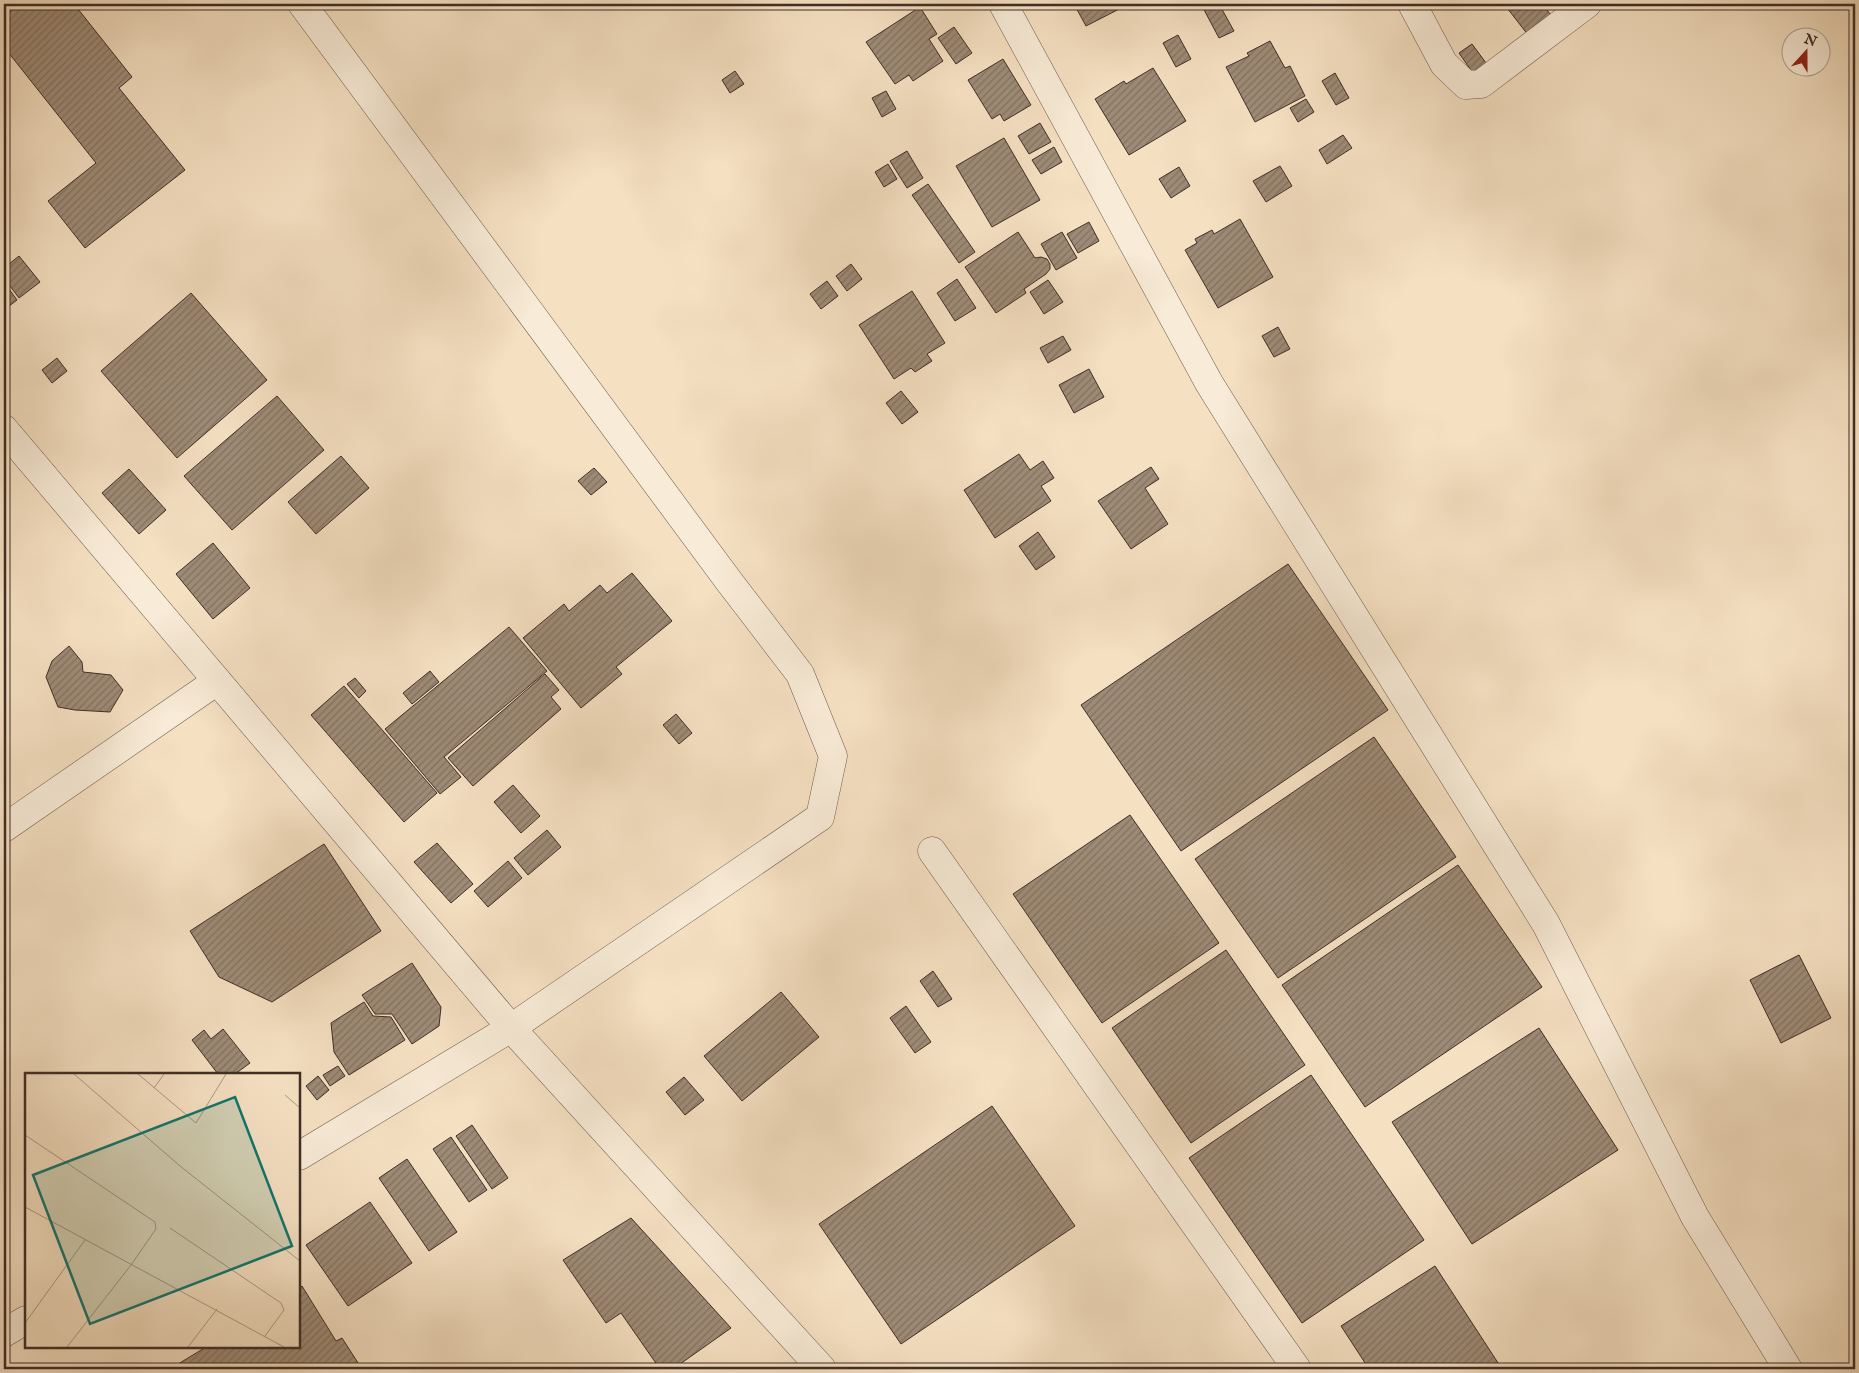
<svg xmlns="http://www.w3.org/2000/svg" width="1859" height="1373" font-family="'IM FELL English',serif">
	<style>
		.building { fill: url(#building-hatch); stroke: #3f2e26 }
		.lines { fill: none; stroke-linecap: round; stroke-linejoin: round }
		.minor-casing { stroke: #6c5a4d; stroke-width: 29 }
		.minor { stroke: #f8ebd7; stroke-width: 28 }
		.inset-road { fill: none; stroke: #ac9984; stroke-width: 1 }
		.view { fill: #0f766e; fill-opacity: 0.15; stroke: #0f766e; stroke-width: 2.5 }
		.inset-edge { fill: none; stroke: #3f2e26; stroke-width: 2.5 }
	</style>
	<defs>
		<pattern id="building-hatch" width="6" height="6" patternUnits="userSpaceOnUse" patternTransform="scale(1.25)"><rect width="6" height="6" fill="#9e8b77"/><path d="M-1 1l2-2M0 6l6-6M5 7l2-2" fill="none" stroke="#827261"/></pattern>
	</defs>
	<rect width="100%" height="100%" fill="#f5e0c2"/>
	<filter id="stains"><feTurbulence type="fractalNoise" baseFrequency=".004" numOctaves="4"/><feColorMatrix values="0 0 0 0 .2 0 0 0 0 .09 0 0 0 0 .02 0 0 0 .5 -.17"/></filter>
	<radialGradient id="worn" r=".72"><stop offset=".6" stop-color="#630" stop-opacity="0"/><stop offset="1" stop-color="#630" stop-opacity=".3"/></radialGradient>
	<g class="building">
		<polygon points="19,4 74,4 132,77 119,88 185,170 85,248 48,201 96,163 4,47 4,16"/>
		<polygon points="1074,4 1129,4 1086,26"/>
		<polygon points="1201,4 1219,4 1234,31 1219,38"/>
		<polygon points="1504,4 1542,4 1556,21 1532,40"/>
		<polygon points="920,7 937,34 929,39 943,61 913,81 909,75 895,84 866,42"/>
		<polygon points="954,27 972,53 956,64 938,38"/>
		<polygon points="1178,35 1191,59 1176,67 1163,43"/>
		<polygon points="1270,41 1285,68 1290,66 1305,96 1255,122 1226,67 1249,56 1247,53"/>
		<polygon points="1472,44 1489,67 1475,76 1459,53"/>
		<polygon points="1003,59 1031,105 1004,121 1000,114 992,119 968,80"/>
		<polygon points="1153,68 1186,121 1129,155 1095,99 1124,81 1126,84"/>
		<polygon points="735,71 744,84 730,93 722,80"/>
		<polygon points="1335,73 1349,98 1336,105 1322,81"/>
		<polygon points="886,91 896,109 882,117 872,98"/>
		<polygon points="1306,99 1314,112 1298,122 1290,108"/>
		<polygon points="1040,123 1051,142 1029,154 1018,136"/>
		<polygon points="1343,135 1352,148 1327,164 1319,150"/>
		<polygon points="1004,138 1040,200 992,227 956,166"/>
		<polygon points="1054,147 1062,162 1041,174 1032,160"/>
		<polygon points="907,151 923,178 907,188 890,161"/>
		<polygon points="888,164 897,179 884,187 875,172"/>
		<polygon points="1280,166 1292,186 1266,202 1253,181"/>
		<polygon points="1179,167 1190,186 1171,198 1159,179"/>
		<polygon points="928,184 975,252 959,263 912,195"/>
		<polygon points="1240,219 1273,277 1218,308 1185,250 1197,243 1195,239 1212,230 1214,234"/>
		<polygon points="1089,222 1099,241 1078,253 1067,234"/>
		<polygon points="1018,232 1035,258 1041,257 1047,259 1050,264 1050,269 1046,274 1024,289 1026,293 996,313 965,267"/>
		<polygon points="1062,232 1077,258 1056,270 1041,244"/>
		<polygon points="19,256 40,282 19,298 4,278 4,268"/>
		<polygon points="851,264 862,279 847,291 836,276"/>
		<polygon points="957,279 976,308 955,321 937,293"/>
		<polygon points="1048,280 1063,302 1044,314 1030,292"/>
		<polygon points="827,281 838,296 821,309 810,294"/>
		<polygon points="4,282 17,300 4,310"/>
		<polygon points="912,291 945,343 927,354 932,361 915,372 911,368 894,379 859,325"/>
		<polygon points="191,293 267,380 177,458 101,371"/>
		<polygon points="1278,327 1290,349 1274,357 1262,336"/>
		<polygon points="1063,336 1071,350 1048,363 1040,348"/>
		<polygon points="57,358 67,371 52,383 42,370"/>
		<polygon points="1089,369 1104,397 1074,413 1059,385"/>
		<polygon points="901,391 918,412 902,424 886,403"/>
		<polygon points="277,396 324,450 232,530 184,476"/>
		<polygon points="1019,454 1030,470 1043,461 1054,478 1041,486 1051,501 995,538 964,490"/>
		<polygon points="341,456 369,488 316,534 288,502"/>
		<polygon points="1151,467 1159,479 1145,488 1168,524 1131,549 1098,501"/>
		<polygon points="594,468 607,482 591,495 578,481"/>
		<polygon points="129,469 166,510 139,534 102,493"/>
		<polygon points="1038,532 1055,557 1036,570 1019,546"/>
		<polygon points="213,543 250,588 213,619 176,574"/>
		<polygon points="1288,564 1388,710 1181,851 1081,705"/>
		<polygon points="632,573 672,621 616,667 622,674 581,708 523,638 564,604 569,611 600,585 607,593"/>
		<polygon points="509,627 547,671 444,757 461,777 440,794 385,729"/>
		<polygon points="69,646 82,662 83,672 111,675 123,690 110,712 75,710 58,707 46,677 52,661"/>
		<polygon points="430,671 439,682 412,704 403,693"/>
		<polygon points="545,674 559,690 551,697 561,709 473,786 448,758"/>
		<polygon points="355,678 366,691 359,698 347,684"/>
		<polygon points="344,686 437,793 404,822 311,715"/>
		<polygon points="676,714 692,733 679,744 663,725"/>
		<polygon points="1374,737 1456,857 1278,978 1195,859"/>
		<polygon points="513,785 540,816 521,833 494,802"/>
		<polygon points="1130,815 1219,943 1102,1023 1013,894"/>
		<polygon points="547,830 561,847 528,875 514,858"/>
		<polygon points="437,843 473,884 451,903 414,862"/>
		<polygon points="324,844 381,931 272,1002 219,977 190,931"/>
		<polygon points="508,861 522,878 488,907 474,891"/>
		<polygon points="1458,865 1542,987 1365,1107 1282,985"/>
		<polygon points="1226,950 1305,1065 1191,1143 1112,1028"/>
		<polygon points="1799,955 1831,1018 1781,1043 1750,980"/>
		<polygon points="412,963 441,1007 439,1026 412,1044 392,1014 375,1014 362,995"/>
		<polygon points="933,971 952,999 938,1007 920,981"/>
		<polygon points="781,992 819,1037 742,1101 704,1056"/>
		<polygon points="364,1002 373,1016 391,1017 405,1040 349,1075 334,1052 331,1023"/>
		<polygon points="906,1006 931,1042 915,1053 890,1018"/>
		<polygon points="1539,1028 1618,1150 1472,1244 1392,1122"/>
		<polygon points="223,1029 250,1063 235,1074 218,1074 192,1040 204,1030 211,1039"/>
		<polygon points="338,1066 345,1076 330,1086 323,1075"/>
		<polygon points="1311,1075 1424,1240 1302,1323 1189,1158"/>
		<polygon points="318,1076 329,1090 317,1100 306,1086"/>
		<polygon points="684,1077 704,1100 685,1115 666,1092"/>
		<polygon points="992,1106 1075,1226 901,1344 819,1224"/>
		<polygon points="472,1125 508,1178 492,1189 456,1136"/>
		<polygon points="451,1137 487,1190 469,1202 433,1149"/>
		<polygon points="407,1159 457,1232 429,1251 379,1178"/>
		<polygon points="370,1202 412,1263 348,1306 306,1245"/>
		<polygon points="631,1218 731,1328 673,1369 660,1369 621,1313 606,1323 563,1260"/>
		<polygon points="1435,1266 1502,1369 1369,1369 1341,1326"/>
		<polygon points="302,1286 336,1341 342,1338 362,1369 170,1369 206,1347 299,1347 299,1289"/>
	</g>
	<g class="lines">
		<defs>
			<g id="minor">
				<polyline points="1003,4 1209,383 1546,924 1695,1217 1788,1369"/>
				<polyline points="1412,4 1444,64 1466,85 1481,84 1587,4"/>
				<polyline points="4,429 511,1028 822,1369"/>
				<polyline points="4,828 217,681"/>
				<polyline points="932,851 1297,1369"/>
				<polyline points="299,1156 511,1028 820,817 833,756 800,674 728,580 302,4"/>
				<polyline points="4,1333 26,1320"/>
			</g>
		</defs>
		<use href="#minor" class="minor-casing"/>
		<use href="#minor" class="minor"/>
	</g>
	<g transform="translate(25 1073)">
		<rect width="275" height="275" fill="#f5e0c2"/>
		<path class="inset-road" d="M 49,1 L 155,93 L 275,188M 113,1 L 171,50 L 201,1M 129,15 L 139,1M 260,22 L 275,35M 0,62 L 130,149 L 131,156 L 106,192 L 42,274M 0,134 L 259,274M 145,155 L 256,230 L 259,237 L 240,263M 0,250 L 60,167M 163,274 L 192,236"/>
		<path class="view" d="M 210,24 L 267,173 L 65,251 L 8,102 Z"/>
		<rect width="275" height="275" class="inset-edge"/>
	</g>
	<rect width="1859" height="1373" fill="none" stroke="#f5e0c2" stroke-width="20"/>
	<rect x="5" y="5" width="1849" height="1363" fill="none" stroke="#3f2e26" stroke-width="2.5"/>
	<rect x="10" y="10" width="1839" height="1353" fill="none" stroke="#3f2e26"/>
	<g transform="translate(1806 52) rotate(21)"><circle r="24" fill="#f8ebd7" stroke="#ae9f90"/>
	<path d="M0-4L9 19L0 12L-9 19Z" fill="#8f2418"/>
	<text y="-8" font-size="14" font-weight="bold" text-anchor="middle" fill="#3f2e26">N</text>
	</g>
	<rect width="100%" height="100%" filter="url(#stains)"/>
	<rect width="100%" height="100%" fill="url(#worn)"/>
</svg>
